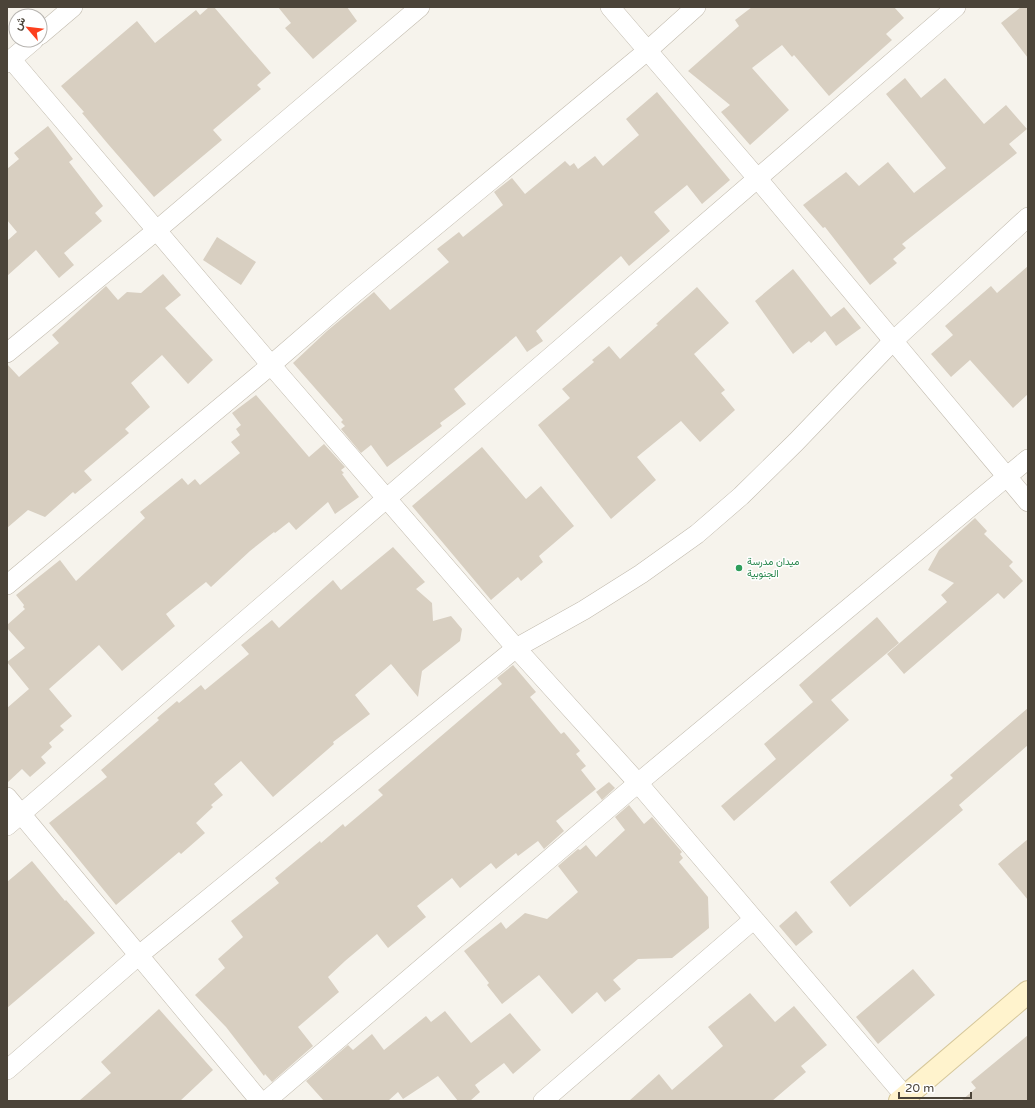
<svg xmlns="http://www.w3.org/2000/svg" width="1035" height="1108" font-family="'Varela Round',Vazirmatn,sans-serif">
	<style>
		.building { fill: #d8cfc1 }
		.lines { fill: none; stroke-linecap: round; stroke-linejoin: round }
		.street-casing { stroke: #c2bbae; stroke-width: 20 }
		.secondary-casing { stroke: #d6c79b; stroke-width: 24 }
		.street { stroke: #fff; stroke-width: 19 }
		.secondary { stroke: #fff3cd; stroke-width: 22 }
		.leisure-dot { fill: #2e9e5b; stroke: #fff; stroke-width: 1.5 }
		.labels { text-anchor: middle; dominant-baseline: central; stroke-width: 3; stroke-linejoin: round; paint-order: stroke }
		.leisure-label { font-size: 10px; fill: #27864d; stroke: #fff; text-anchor: start }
	</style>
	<rect width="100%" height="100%" fill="#f6f3ec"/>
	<g class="building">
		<polygon points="209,7 214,7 271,73 257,85 261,89 213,130 222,140 154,197 108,144 82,113 84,112 61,86 137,21 155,43 196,10 200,15"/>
		<polygon points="278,7 347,7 357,21 313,59 285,28 291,23"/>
		<polygon points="752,7 894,7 904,18 886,34 892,40 829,96 794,55 792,57 782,45 752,68 789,110 750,145 721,112 730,105 688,71 739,26 735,20"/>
		<polygon points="1021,7 1028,7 1028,58 1001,23"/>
		<polygon points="905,78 921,98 945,78 984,124 1006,105 1027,129 1009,144 1017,153 902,244 906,248 893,259 897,263 870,285 825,227 823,228 803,205 846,172 859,186 888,162 914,193 946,168 886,94"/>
		<polygon points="657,92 730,180 702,204 687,185 654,212 670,231 629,266 621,256 536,331 543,341 527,352 516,336 454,389 466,404 440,423 442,426 387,467 371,445 361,453 341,429 345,426 341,422 343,420 293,363 327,331 374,292 390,310 449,262 437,249 459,232 463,237 503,205 494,192 512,178 525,194 565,161 570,166 574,163 578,169 595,156 603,166 639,135 626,119"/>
		<polygon points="48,126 73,159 69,162 103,206 95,213 102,221 64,253 74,265 59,278 36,250 7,276 7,241 17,232 7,220 7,169 19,159 14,153"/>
		<polygon points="217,237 256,262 241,285 203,260"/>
		<polygon points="1028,266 1028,394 1013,408 970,360 951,377 931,354 953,335 945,326 991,286 997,293"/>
		<polygon points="793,269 831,317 844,307 861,328 836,346 825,331 811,343 809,341 793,354 755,301"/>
		<polygon points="163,274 181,295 165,308 213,360 188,384 162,355 131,383 150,407 125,429 129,433 84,471 92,480 75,494 73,492 45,517 28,510 7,528 7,364 19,377 59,343 52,335 106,286 118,300 127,292 141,293"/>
		<polygon points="697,287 729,323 694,354 725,390 721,393 735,410 700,442 681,421 637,457 656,480 611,519 538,425 570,398 562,389 594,362 592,360 609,346 620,359 658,325 656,324"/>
		<polygon points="256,395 309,457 324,444 345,467 341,470 344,473 342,474 359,497 335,514 328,502 296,530 289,522 275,533 274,532 250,551 211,587 206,582 166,614 175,626 122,671 99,645 49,689 72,716 60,726 64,730 49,743 52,747 41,757 46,763 30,777 22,769 7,783 7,708 29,689 7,662 25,648 7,628 7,625 25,609 23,607 24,605 16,595 60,560 76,581 145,518 140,512 182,478 188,485 195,479 200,485 240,453 231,442 240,435 236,429 241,425 232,413"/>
		<polygon points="482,447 526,499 541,486 574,526 539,556 543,562 521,581 518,577 491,600 412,506"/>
		<polygon points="975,518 987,531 984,534 1013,562 1009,566 1023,581 1004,599 998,593 904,674 887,654 947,602 941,595 954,583 928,570 939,550"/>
		<polygon points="393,547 425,582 416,589 432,603 433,621 451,616 462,629 460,641 422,671 418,697 391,664 355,695 370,714 333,742 334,744 273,797 241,761 214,784 223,795 211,805 213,807 196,823 205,833 181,854 179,852 116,905 49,823 107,777 101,770 159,720 157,718 177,701 179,703 201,685 205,690 249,654 241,645 272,620 279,628 333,580 341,590"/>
		<polygon points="877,617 899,643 831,700 849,720 734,821 721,806 776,759 764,744 813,702 799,685"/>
		<polygon points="513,665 536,692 530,697 561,734 564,732 580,751 576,754 586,766 581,770 596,789 556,821 564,831 544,849 538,841 518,856 516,853 496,869 491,863 460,888 452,878 417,906 426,917 388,948 377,934 345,961 328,977 339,992 298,1027 313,1046 272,1082 265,1074 264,1076 226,1027 195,995 225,968 218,959 243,937 231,921 279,883 275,878 320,841 321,843 343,824 345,827 383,795 378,790 502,684 497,678"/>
		<polygon points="1028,708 1028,745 959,805 963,810 850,907 830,882 953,778 950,775"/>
		<polygon points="609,782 615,788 602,800 596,792"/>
		<polygon points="629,805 644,824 652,817 682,852 680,854 683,858 679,862 708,897 709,928 672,958 638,959 613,980 621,989 605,1002 597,992 572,1014 539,975 502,1004 487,985 489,983 464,951 501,922 506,929 525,913 547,919 578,892 558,866 578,849 580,850 586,845 596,857 625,830 615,817"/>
		<polygon points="1028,839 1028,900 998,864"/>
		<polygon points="32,861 65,901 66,900 95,933 7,1008 7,882"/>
		<polygon points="796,911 813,932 796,946 779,926"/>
		<polygon points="913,969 935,995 878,1044 856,1017"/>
		<polygon points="750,993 775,1022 794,1006 827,1045 801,1066 806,1072 772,1101 629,1101 659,1074 672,1090 723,1046 708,1027"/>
		<polygon points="159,1009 213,1070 180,1101 79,1101 111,1073 101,1062"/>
		<polygon points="445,1011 471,1043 510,1013 541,1050 513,1074 504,1063 475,1085 480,1092 470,1101 458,1101 438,1076 403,1099 398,1092 388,1101 324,1101 306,1081 348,1045 353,1050 372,1034 384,1050 426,1016 431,1022"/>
		<polygon points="1028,1035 1028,1101 961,1101 976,1088 971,1082"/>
	</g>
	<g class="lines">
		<defs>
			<g id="street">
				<polyline points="610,7 757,178 1028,502"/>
				<polyline points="40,35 73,7"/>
				<polyline points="11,59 271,365 516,648 638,783 909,1101"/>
				<polyline points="7,63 34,40"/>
				<polyline points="7,353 157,230 420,7"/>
				<polyline points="7,585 271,365 352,295 647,51 696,7"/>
				<polyline points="7,797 260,1101"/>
				<polyline points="7,826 956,7"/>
				<polyline points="7,1070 138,956 516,648 584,610 641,574 697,534 741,496 796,442 892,342 1028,217"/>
				<polyline points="266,1101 638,783 1028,459"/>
				<polyline points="543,1101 753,920"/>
			</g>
			<polyline id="secondary" points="900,1101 1028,992"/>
		</defs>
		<use href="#street" class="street-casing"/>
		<use href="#secondary" class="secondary-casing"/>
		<use href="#street" class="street"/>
		<use href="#secondary" class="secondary"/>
	</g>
	<circle class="leisure-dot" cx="739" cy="568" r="4"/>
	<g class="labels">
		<g class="leisure-label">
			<text x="747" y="562">ميدان مدرسة<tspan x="747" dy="12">الجنوبية</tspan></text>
		</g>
	</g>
	<rect width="1035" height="1108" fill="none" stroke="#4b4439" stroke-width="16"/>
	<g transform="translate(28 28) rotate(298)"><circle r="19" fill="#ffffff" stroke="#b7b4b0"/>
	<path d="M0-3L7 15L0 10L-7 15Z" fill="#fc3f1d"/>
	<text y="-6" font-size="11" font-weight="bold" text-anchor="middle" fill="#4b4439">ش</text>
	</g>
	<path d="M899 1092v6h72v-6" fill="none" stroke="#4b4439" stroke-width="2"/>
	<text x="905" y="1092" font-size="12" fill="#4b4439" stroke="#ffffff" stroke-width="3" paint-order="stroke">20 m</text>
</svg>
